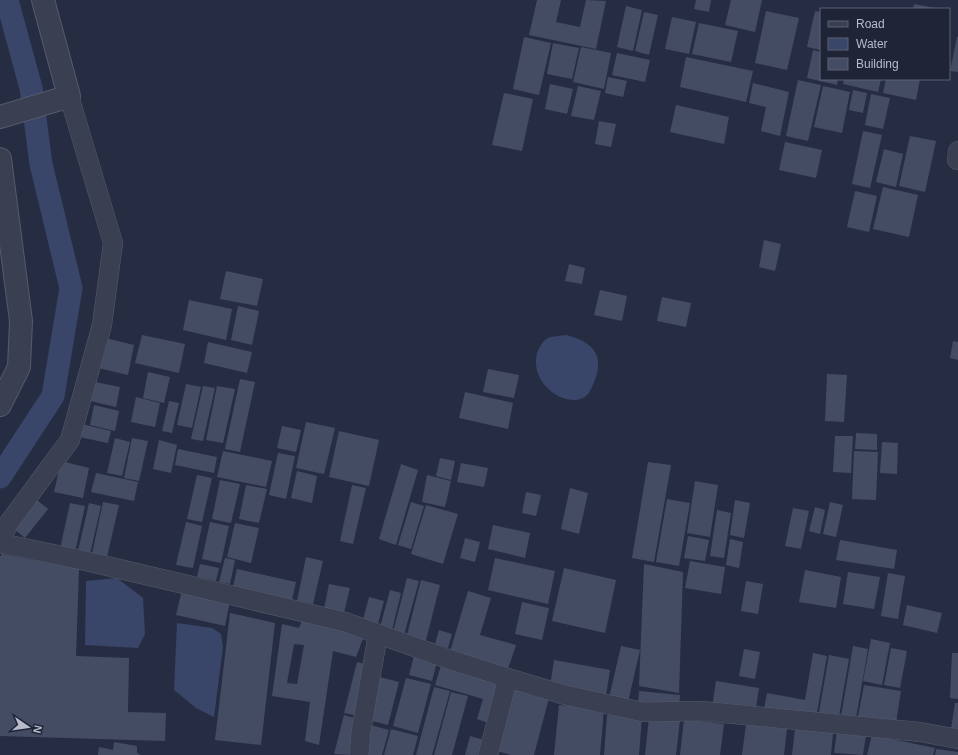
<svg xmlns="http://www.w3.org/2000/svg" width="958" height="755" font-family="Arial,sans-serif">
	<style>
		.water { fill: #394569 }
		.lines { fill: none; stroke-linecap: round; stroke-linejoin: round }
		.canal { stroke: #394569; stroke-width: 23 }
		.building { fill: #444c64; fill-rule: evenodd }
		.minor-casing { stroke: #555b6c; stroke-width: 20 }
		.tertiary-casing { stroke: #555b6c; stroke-width: 24 }
		.minor { stroke: #3a4052; stroke-width: 19 }
		.tertiary { stroke: #3a4052; stroke-width: 22 }
	</style>
	<rect width="100%" height="100%" fill="#262d42"/>
	<g class="water">
		<path d="M 566,335 C 599,343 606,361 590,391 C 578,414 528,390 537,353 C 539,348 543,340 548,338 C 553,336 561,336 566,335 Z"/>
		<polygon points="117,578 143,598 145,634 138,648 85,645 86,581"/>
		<polygon points="177,623 212,628 221,634 223,647 214,717 196,708 174,690"/>
	</g>
	<g class="lines">
		<polyline class="canal" points="0,477 53,396 71,288 41,164 31,88 7,0"/>
	</g>
	<g class="building">
		<polygon points="537,0 561,0 556,22 580,27 586,0 606,1 596,49 529,35"/>
		<polygon points="696,0 711,0 709,12 694,9"/>
		<polygon points="731,0 762,0 755,32 725,25"/>
		<polygon points="914,4 935,8 935,9 913,9"/>
		<polygon points="626,6 642,10 633,51 617,47"/>
		<polygon points="766,11 799,18 787,70 755,63"/>
		<polygon points="815,11 821,12 821,50 807,47"/>
		<polygon points="644,12 658,15 649,55 635,51"/>
		<polygon points="672,17 696,22 689,54 665,49"/>
		<polygon points="699,23 738,31 731,62 692,54"/>
		<polygon points="524,37 551,43 539,95 513,89"/>
		<polygon points="957,37 958,37 958,72 950,71"/>
		<polygon points="553,43 579,48 572,79 547,74"/>
		<polygon points="581,47 611,53 604,89 573,82"/>
		<polygon points="813,50 821,52 821,79 838,79 837,85 807,78"/>
		<polygon points="617,53 650,60 645,82 612,75"/>
		<polygon points="686,57 753,71 746,102 680,87"/>
		<polygon points="608,77 627,81 623,97 605,93"/>
		<polygon points="844,79 881,79 878,92 843,84"/>
		<polygon points="886,79 920,79 916,100 883,93"/>
		<polygon points="798,80 821,85 808,141 786,136"/>
		<polygon points="753,83 789,92 780,136 761,131 766,107 749,103"/>
		<polygon points="550,84 573,89 567,114 545,109"/>
		<polygon points="578,86 601,91 594,120 571,116"/>
		<polygon points="823,86 850,92 842,133 814,127"/>
		<polygon points="853,90 867,93 863,113 849,110"/>
		<polygon points="504,93 533,99 522,151 492,145"/>
		<polygon points="871,94 890,98 883,129 865,125"/>
		<polygon points="676,105 729,117 724,144 670,132"/>
		<polygon points="599,121 616,124 611,147 595,144"/>
		<polygon points="863,131 882,135 870,188 852,184"/>
		<polygon points="910,136 936,141 925,192 899,186"/>
		<polygon points="785,142 822,150 816,178 779,170"/>
		<polygon points="884,149 903,154 896,187 876,182"/>
		<polygon points="883,187 918,195 909,237 873,229"/>
		<polygon points="855,191 877,196 869,232 847,227"/>
		<polygon points="764,240 781,244 775,271 759,267"/>
		<polygon points="569,264 585,268 582,284 565,281"/>
		<polygon points="226,271 263,279 257,306 220,299"/>
		<polygon points="600,290 627,296 622,321 594,315"/>
		<polygon points="662,297 691,303 686,327 657,321"/>
		<polygon points="189,300 232,309 226,340 183,330"/>
		<polygon points="238,306 259,311 252,345 231,340"/>
		<polygon points="142,335 185,344 179,373 135,363"/>
		<polygon points="101,337 134,345 128,375 94,367"/>
		<polygon points="953,341 958,342 958,360 950,358"/>
		<polygon points="208,342 252,352 247,373 204,363"/>
		<polygon points="488,369 519,375 514,398 483,392"/>
		<polygon points="148,372 170,377 164,403 143,398"/>
		<polygon points="827,374 847,375 844,422 825,421"/>
		<polygon points="240,379 255,382 240,452 225,449"/>
		<polygon points="90,381 120,387 116,407 86,400"/>
		<polygon points="186,384 201,387 192,428 177,425"/>
		<polygon points="203,386 215,388 203,441 191,439"/>
		<polygon points="217,386 235,389 223,443 206,440"/>
		<polygon points="465,392 513,403 508,429 459,418"/>
		<polygon points="136,397 160,403 155,427 131,422"/>
		<polygon points="169,401 179,403 172,433 162,431"/>
		<polygon points="94,405 119,411 115,431 90,425"/>
		<polygon points="306,422 335,428 324,474 296,468"/>
		<polygon points="82,424 111,431 108,443 79,437"/>
		<polygon points="282,426 301,430 296,452 277,448"/>
		<polygon points="339,431 379,440 369,486 329,477"/>
		<polygon points="856,433 877,434 877,450 855,449"/>
		<polygon points="835,436 853,436 851,473 833,472"/>
		<polygon points="115,438 130,442 122,476 107,473"/>
		<polygon points="132,438 148,441 139,481 124,478"/>
		<polygon points="159,440 177,445 171,473 153,469"/>
		<polygon points="882,442 898,443 897,474 880,473"/>
		<polygon points="178,449 217,457 214,473 175,465"/>
		<polygon points="223,451 272,461 266,487 217,477"/>
		<polygon points="854,451 878,452 876,500 852,499"/>
		<polygon points="278,453 295,456 286,499 269,495"/>
		<polygon points="440,458 455,461 451,480 436,476"/>
		<polygon points="61,461 89,468 83,498 54,492"/>
		<polygon points="648,462 671,465 654,562 632,558"/>
		<polygon points="461,463 488,468 484,487 457,482"/>
		<polygon points="401,464 418,470 396,545 379,539"/>
		<polygon points="297,471 317,476 312,503 291,498"/>
		<polygon points="96,473 138,482 134,501 91,492"/>
		<polygon points="197,475 212,478 202,522 187,519"/>
		<polygon points="427,475 451,481 445,507 422,502"/>
		<polygon points="220,480 240,484 231,523 212,519"/>
		<polygon points="695,481 718,485 710,537 687,533"/>
		<polygon points="246,485 267,489 259,523 239,519"/>
		<polygon points="352,485 366,488 353,544 340,541"/>
		<polygon points="570,488 588,493 579,534 561,529"/>
		<polygon points="526,492 541,495 536,516 522,513"/>
		<polygon points="667,499 690,503 679,566 656,562"/>
		<polygon points="37,500 48,509 25,538 14,529"/>
		<polygon points="735,500 750,503 744,538 730,535"/>
		<polygon points="103,502 119,505 107,557 92,554"/>
		<polygon points="411,502 424,506 411,549 398,545"/>
		<polygon points="830,502 843,505 836,537 823,534"/>
		<polygon points="70,503 85,506 75,552 60,549"/>
		<polygon points="89,503 101,506 90,554 78,551"/>
		<polygon points="426,505 458,514 443,564 411,554"/>
		<polygon points="815,507 825,510 820,534 809,531"/>
		<polygon points="793,508 809,511 801,549 785,546"/>
		<polygon points="717,510 731,513 724,558 710,556"/>
		<polygon points="186,522 202,526 193,568 176,565"/>
		<polygon points="210,522 229,526 221,563 202,559"/>
		<polygon points="235,523 259,528 251,563 227,557"/>
		<polygon points="493,525 530,533 525,558 488,549"/>
		<polygon points="688,536 709,540 705,561 684,558"/>
		<polygon points="465,538 480,542 475,562 460,558"/>
		<polygon points="730,539 743,542 739,568 726,565"/>
		<polygon points="840,540 897,550 894,569 836,560"/>
		<polygon points="2,554 79,569 76,656 129,658 128,712 166,713 165,741 0,736 0,557"/>
		<polygon points="306,557 323,561 313,604 297,601"/>
		<polygon points="225,558 235,560 230,584 219,582"/>
		<polygon points="495,558 555,571 548,604 488,590"/>
		<polygon points="690,561 725,567 721,594 685,588"/>
		<polygon points="200,564 219,568 216,581 197,577"/>
		<polygon points="644,564 683,572 679,693 639,686"/>
		<polygon points="564,568 616,580 605,633 552,621"/>
		<polygon points="237,569 296,582 292,600 233,587"/>
		<polygon points="805,570 841,577 836,608 799,602"/>
		<polygon points="848,572 880,577 874,609 843,604"/>
		<polygon points="888,573 905,576 898,619 881,616"/>
		<polygon points="407,578 419,581 404,635 393,632"/>
		<polygon points="421,580 440,585 425,644 406,639"/>
		<polygon points="746,581 763,584 758,614 741,611"/>
		<polygon points="329,584 350,588 344,613 324,609"/>
		<polygon points="182,590 230,601 225,626 176,615"/>
		<polygon points="390,590 401,593 391,634 379,631"/>
		<polygon points="468,591 491,598 480,635 516,645 507,672 449,655"/>
		<polygon points="369,597 384,601 376,631 361,627"/>
		<polygon points="522,602 549,608 542,640 515,634"/>
		<polygon points="907,605 942,613 937,633 903,625"/>
		<polygon points="230,613 275,623 261,745 215,740"/>
		<path d="M 304,616 L 364,636 L 356,657 L 333,651 L 319,745 L 305,741 L 310,702 L 272,696 L 282,624 L 299,628 ZM 294,644 L 304,645 L 297,684 L 287,683 Z"/>
		<polygon points="439,630 452,634 448,648 435,644"/>
		<polygon points="871,639 890,643 882,685 863,681"/>
		<polygon points="621,646 640,650 628,702 609,698"/>
		<polygon points="853,646 868,649 855,724 840,722"/>
		<polygon points="891,648 907,651 900,688 884,685"/>
		<polygon points="744,649 760,652 755,679 739,676"/>
		<polygon points="415,652 438,658 432,681 409,675"/>
		<polygon points="813,653 827,656 816,718 764,709 767,693 805,700"/>
		<polygon points="952,653 958,653 958,699 950,698"/>
		<polygon points="829,655 849,659 838,722 818,718"/>
		<polygon points="554,660 610,670 606,696 550,687"/>
		<polygon points="357,662 372,666 359,716 344,713"/>
		<polygon points="442,662 504,681 491,724 477,719 483,699 435,685"/>
		<polygon points="372,675 399,682 388,725 360,718"/>
		<polygon points="406,678 431,684 418,733 393,726"/>
		<polygon points="716,681 759,688 755,715 712,707"/>
		<polygon points="864,685 901,691 895,729 857,722"/>
		<polygon points="434,687 450,691 432,755 416,755"/>
		<polygon points="513,688 549,698 534,755 511,755 497,751"/>
		<polygon points="639,691 680,695 679,708 638,703"/>
		<polygon points="451,692 468,696 452,755 434,755"/>
		<polygon points="955,703 958,703 958,730 951,729"/>
		<polygon points="559,705 604,709 600,755 554,755"/>
		<polygon points="344,715 361,720 352,755 334,754"/>
		<polygon points="607,715 642,717 639,755 604,755"/>
		<polygon points="649,717 680,720 676,755 645,755"/>
		<polygon points="684,719 724,724 720,755 680,755"/>
		<polygon points="363,723 389,730 382,755 355,755"/>
		<polygon points="746,724 787,729 784,755 742,755"/>
		<polygon points="391,729 418,736 413,755 384,755"/>
		<polygon points="795,729 833,733 831,755 792,755"/>
		<polygon points="837,731 866,735 863,755 834,753"/>
		<polygon points="872,735 935,748 933,755 867,755"/>
		<polygon points="470,736 487,741 483,755 465,755"/>
		<polygon points="114,742 137,746 137,753 141,755 98,755 99,747 113,750"/>
		<polygon points="936,749 958,752 958,755 935,755"/>
	</g>
	<g class="lines">
		<defs>
			<g id="minor">
				<polyline points="957,160 958,151"/>
				<polyline points="0,543 77,559 345,622 448,659 508,678 565,695 643,712 702,711 920,732 958,739"/>
				<polyline points="0,544 8,524 70,440 102,325 113,243 69,96 67,97"/>
				<polyline points="359,755 361,732 378,634"/>
				<polyline points="488,755 508,678"/>
			</g>
			<g id="tertiary">
				<polyline points="43,0 69,96"/>
				<polyline points="0,117 67,97"/>
				<polyline points="0,159 21,321 19,367 0,405"/>
			</g>
		</defs>
		<use href="#minor" class="minor-casing"/>
		<use href="#tertiary" class="tertiary-casing"/>
		<use href="#minor" class="minor"/>
		<use href="#tertiary" class="tertiary"/>
	</g>
	<rect x="820" y="8" width="130" height="72" fill="#1f2537" stroke="#5c6173"/>
	<rect x="828" y="21" width="20" height="6" fill="#3a4052" stroke="#5c6173"/>
	<text x="856" y="28" font-size="12" fill="#b7bbcc">Road</text>
	<rect x="828" y="38" width="20" height="12" fill="#394569" stroke="#5c6173"/>
	<text x="856" y="48" font-size="12" fill="#b7bbcc">Water</text>
	<rect x="828" y="58" width="20" height="12" fill="#444c64" stroke="#5c6173"/>
	<text x="856" y="68" font-size="12" fill="#b7bbcc">Building</text>
	<g transform="translate(28 727) rotate(103)" stroke="#1f2537" stroke-width="3" paint-order="stroke">
	<path d="M0-3L7 15L0 10L-7 15Z" fill="#b7bbcc"/>
	<text y="-6" font-size="11" font-weight="bold" text-anchor="middle" fill="#b7bbcc">N</text>
	</g>
</svg>
